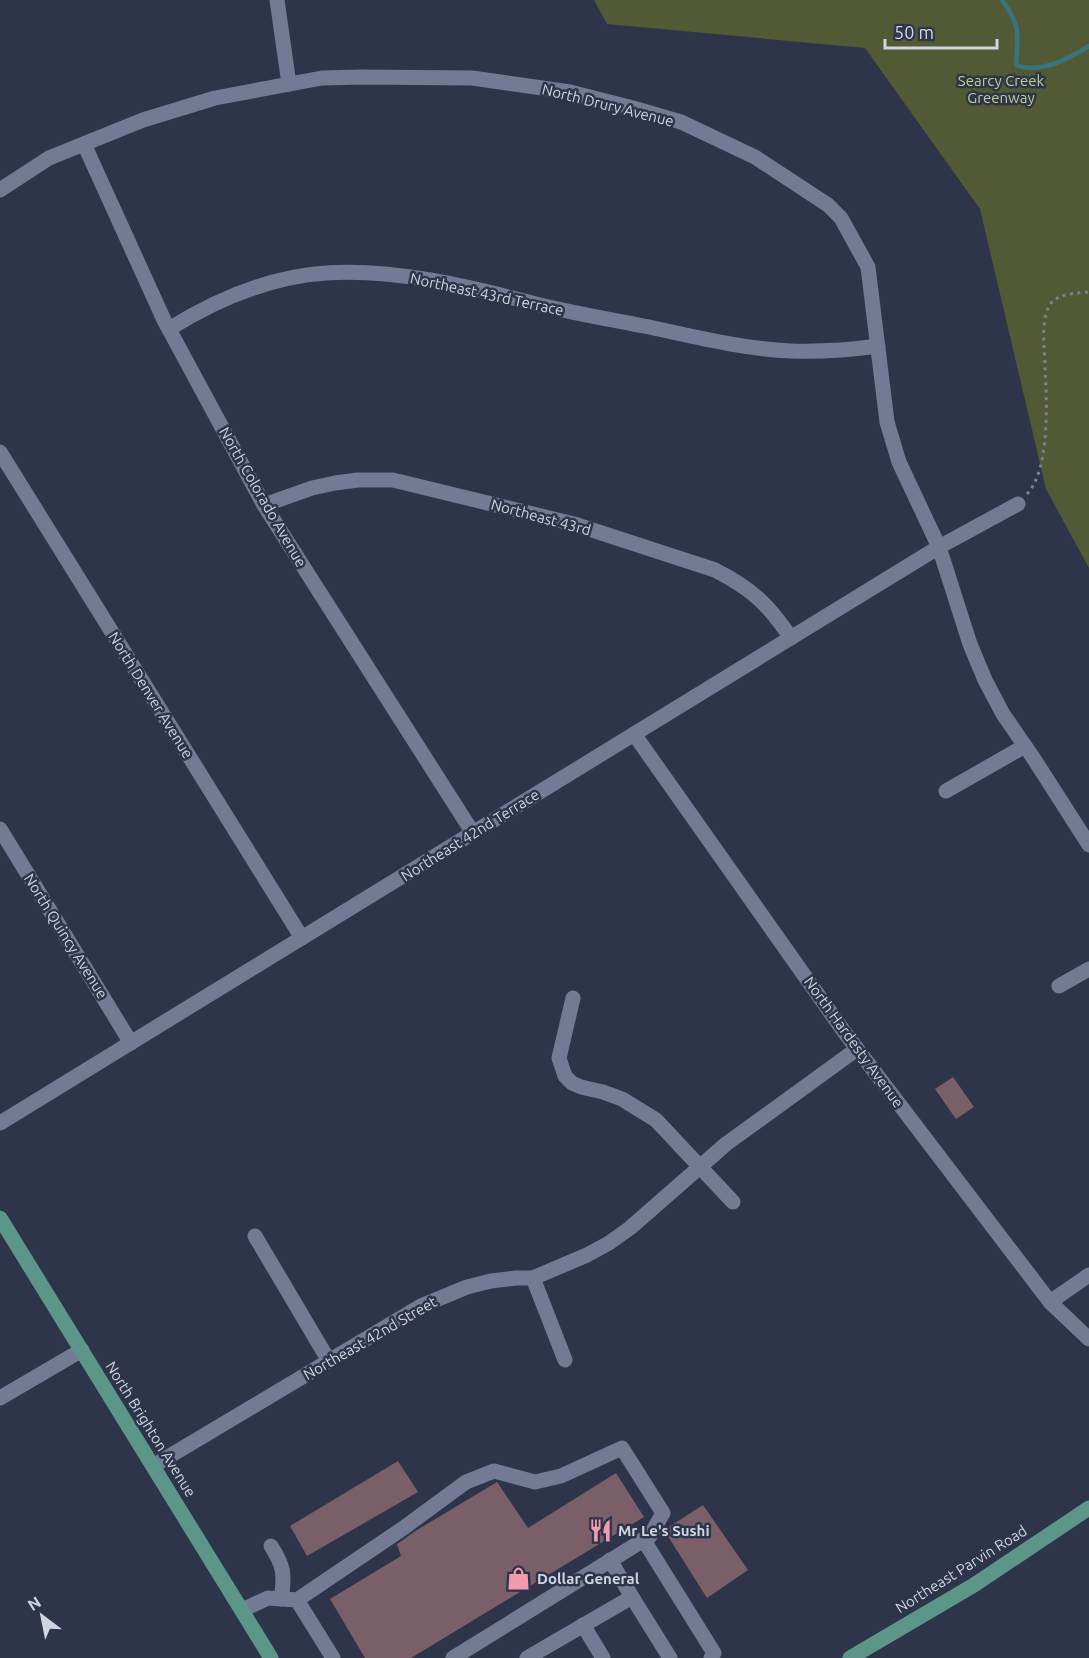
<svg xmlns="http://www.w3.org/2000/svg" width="1089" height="1658" font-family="Ubuntu,sans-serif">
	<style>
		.green { fill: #515a34 }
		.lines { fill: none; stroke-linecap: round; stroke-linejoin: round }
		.stream { stroke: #3a7481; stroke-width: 4.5 }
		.building { fill: #7a5e68 }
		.path { stroke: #7a8091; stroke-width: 3; stroke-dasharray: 3 4.5; stroke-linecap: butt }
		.minor { stroke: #737b94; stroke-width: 15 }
		.major { stroke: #5c9689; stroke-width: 15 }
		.labels { text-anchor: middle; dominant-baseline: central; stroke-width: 5; stroke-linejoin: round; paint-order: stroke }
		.park-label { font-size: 15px; fill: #c0d18a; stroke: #2e354a }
		.street-label { font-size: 15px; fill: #d0d5e2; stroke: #2e354a }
		.poi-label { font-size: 15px; font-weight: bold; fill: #d0d5e2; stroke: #2e354a; text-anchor: start }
	</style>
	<rect width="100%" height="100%" fill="#2e354a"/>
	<polygon class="green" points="594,0 1089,0 1089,568 1046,489 980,209 865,48 607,24"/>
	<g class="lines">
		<path class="stream" d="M 1002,0 C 1021,27 1018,33 1016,65 C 1041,74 1068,59 1089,46"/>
	</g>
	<g class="building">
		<polygon points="953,1077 974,1107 956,1119 935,1089"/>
		<polygon points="398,1461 418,1492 307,1556 290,1526"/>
		<polygon points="616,1473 644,1517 411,1658 365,1658 330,1599 401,1556 397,1544 417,1530 497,1482 528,1528"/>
		<polygon points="703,1505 748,1570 707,1598 664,1530"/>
	</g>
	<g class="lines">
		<path class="path" d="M 1027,494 C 1050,470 1047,401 1045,368 C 1045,350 1039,314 1053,301 C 1062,293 1078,293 1089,292"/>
		<g class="minor">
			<polyline points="277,0 289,84"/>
			<polyline points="84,144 164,320 264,505 473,833"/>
			<polyline points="0,190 49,158 143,120 215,98 322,78 362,77 472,78 570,92 633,108 681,122 755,157 828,205 841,218 868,267 887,422 899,462 939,547 970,644 985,680 1003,714 1034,759 1089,845"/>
			<path d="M 169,329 C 217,299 268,277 326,273 C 393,268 471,287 536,304 C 572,313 608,319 644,326 C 692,336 742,349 791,351 C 821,352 849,350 878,346"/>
			<polyline points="0,452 302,938"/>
			<path d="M 264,505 L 312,488 L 335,483 L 358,480 L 393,480 L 574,524 L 715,570 C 752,589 768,604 791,638"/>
			<polyline points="634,734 845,1033 1050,1302 1089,1339"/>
			<polyline points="946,791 1025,746"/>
			<polyline points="0,829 131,1043"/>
			<polyline points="1059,986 1089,969"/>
			<polyline points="573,998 559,1058 565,1076 572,1083 581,1087 603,1092 622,1099 656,1120 733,1202"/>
			<polyline points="0,1123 939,547 1018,504"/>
			<polyline points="255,1236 329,1361"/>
			<polyline points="533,1278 565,1360"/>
			<polyline points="1050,1302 1089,1275"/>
			<polyline points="0,1398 82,1350"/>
			<polyline points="153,1466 421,1306 467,1287 491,1281 516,1278 533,1278 587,1255 609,1243 630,1228 726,1144 857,1049"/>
			<polyline points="643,1539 714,1653 711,1658"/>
			<path d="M 271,1546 C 284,1566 285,1575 281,1599"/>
			<polyline points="632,1597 670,1658"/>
			<polyline points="297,1600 402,1529 466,1482 494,1471 535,1482 561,1476 622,1448 663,1513 650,1536 453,1658"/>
			<polyline points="242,1610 268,1598 297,1600 333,1658"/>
			<polyline points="583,1625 603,1658"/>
			<polyline points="527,1658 632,1597 610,1560"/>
		</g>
		<g class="major">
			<polyline points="0,1218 271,1658"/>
			<polyline points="850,1658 974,1585 1089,1508"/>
		</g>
	</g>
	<defs>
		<symbol id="restaurant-bare" viewBox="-9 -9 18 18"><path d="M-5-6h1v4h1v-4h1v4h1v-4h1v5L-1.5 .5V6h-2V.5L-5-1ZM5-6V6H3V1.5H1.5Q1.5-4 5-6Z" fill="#f29aae" stroke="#2e354a" stroke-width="2.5" paint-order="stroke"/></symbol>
		<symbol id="shop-bare" viewBox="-9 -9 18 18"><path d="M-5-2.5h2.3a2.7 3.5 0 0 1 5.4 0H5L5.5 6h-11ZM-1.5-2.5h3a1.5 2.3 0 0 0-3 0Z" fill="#f29aae" stroke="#2e354a" stroke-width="2.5" paint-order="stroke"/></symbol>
	</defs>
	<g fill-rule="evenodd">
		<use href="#restaurant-bare" x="584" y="1514" width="33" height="33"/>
		<use href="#shop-bare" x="502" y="1562" width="33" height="33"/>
	</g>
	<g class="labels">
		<g class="park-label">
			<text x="1001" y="80">Searcy Creek<tspan x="1001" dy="17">Greenway</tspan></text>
		</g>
		<g class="street-label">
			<text transform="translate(608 105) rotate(14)">North Drury Avenue</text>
			<text transform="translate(487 294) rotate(12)">Northeast 43rd Terrace</text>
			<text transform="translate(263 497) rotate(60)">North Colorado Avenue</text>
			<text transform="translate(541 517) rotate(15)">Northeast 43rd</text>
			<text transform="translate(151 695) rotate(58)">North Denver Avenue</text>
			<text transform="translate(470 835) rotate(-32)">Northeast 42nd Terrace</text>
			<text transform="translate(66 936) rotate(58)">North Quincy Avenue</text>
			<text transform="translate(854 1042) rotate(54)">North Hardesty Avenue</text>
			<text transform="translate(370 1338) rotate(-30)">Northeast 42nd Street</text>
			<text transform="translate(151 1429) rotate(58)">North Brighton Avenue</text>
			<text transform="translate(961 1569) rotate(-32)">Northeast Parvin Road</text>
		</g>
		<g class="poi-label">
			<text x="618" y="1530">Mr Le's Sushi</text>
			<text x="537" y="1578">Dollar General</text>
		</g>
	</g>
	<g transform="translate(42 1616) rotate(328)" stroke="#2e354a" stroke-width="4.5" paint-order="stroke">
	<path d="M0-4.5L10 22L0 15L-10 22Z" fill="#d0d5e2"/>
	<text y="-9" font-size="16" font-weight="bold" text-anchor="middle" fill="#d0d5e2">N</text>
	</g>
	<path d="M885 39v9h112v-9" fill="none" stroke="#d0d5e2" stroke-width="3"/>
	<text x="894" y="39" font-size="18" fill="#d0d5e2" stroke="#2e354a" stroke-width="4.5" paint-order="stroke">50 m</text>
</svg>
